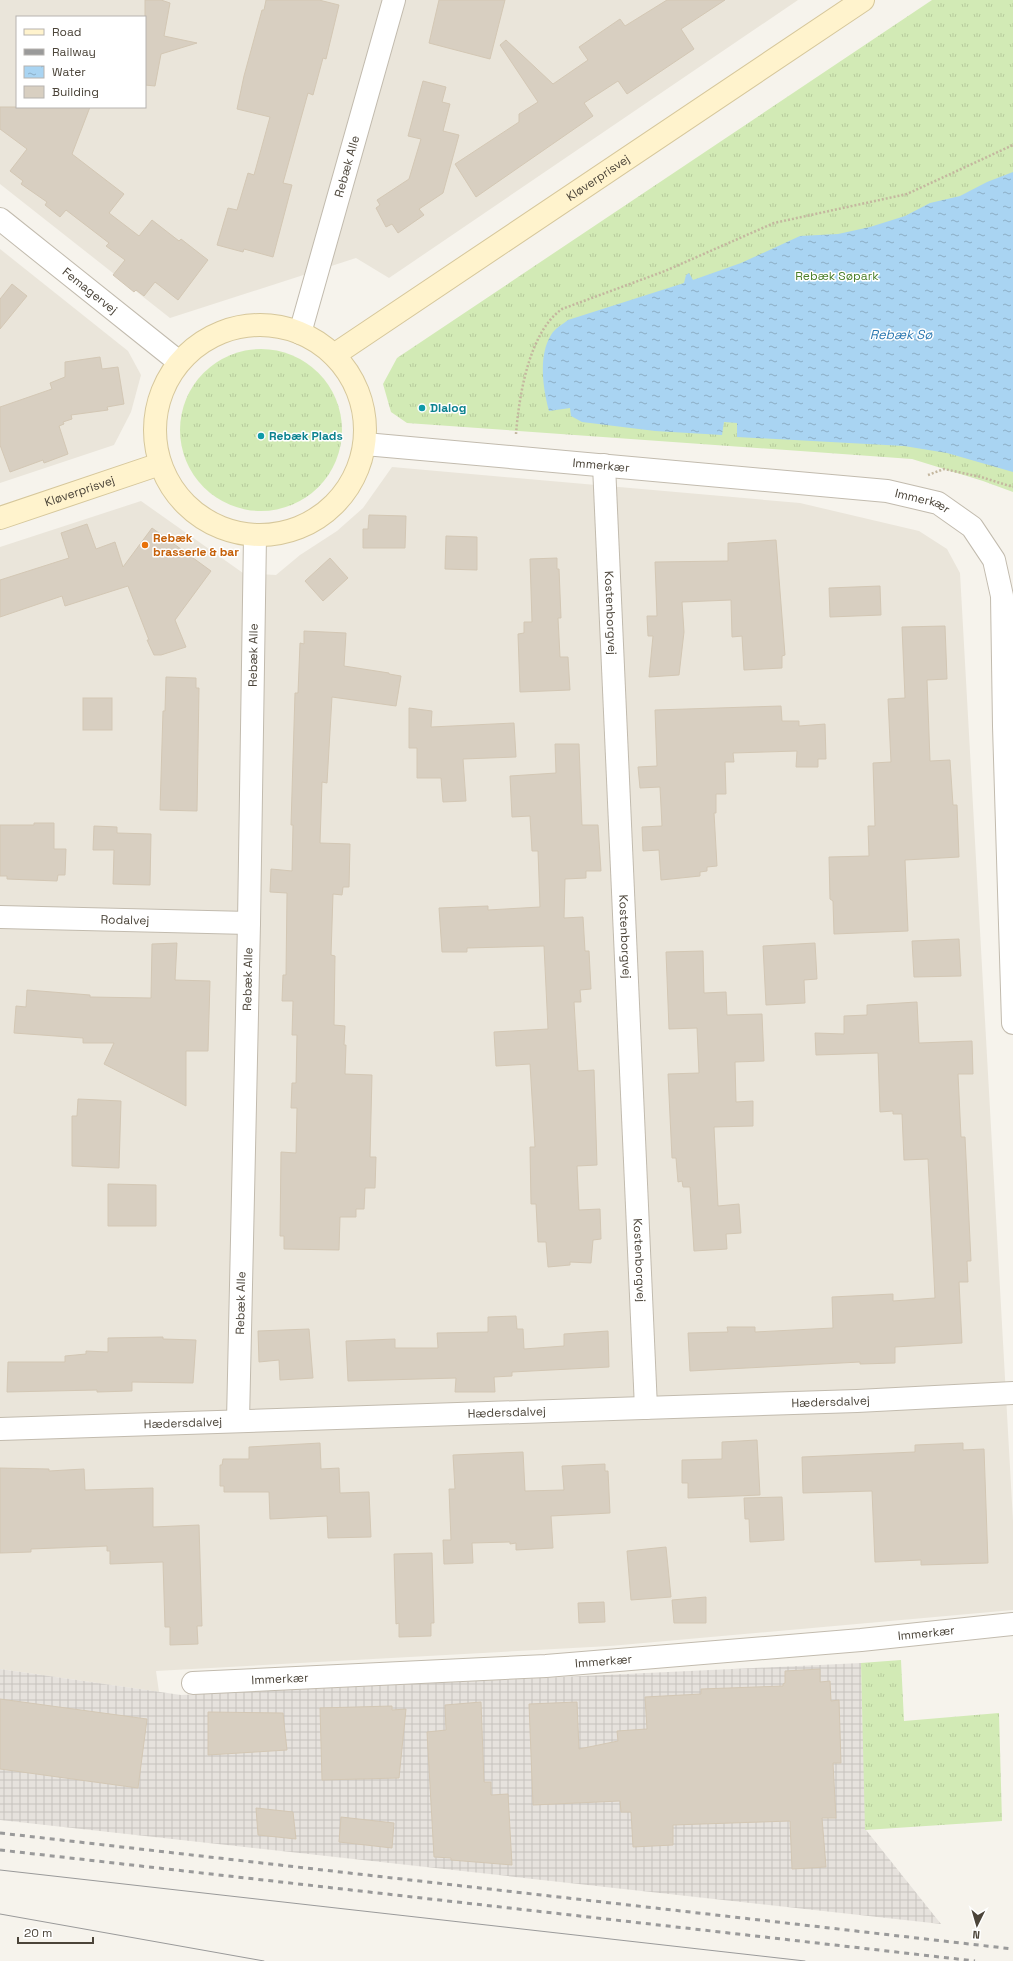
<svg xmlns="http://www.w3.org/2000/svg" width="1013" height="1961" font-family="'Space Grotesk',sans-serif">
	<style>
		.residential { fill: #eae5da; fill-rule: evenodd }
		.industrial { fill: url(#industrial-grid) }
		.grass { fill: url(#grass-tufts) }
		.water { fill: url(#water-ripples) }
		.building { fill: #d8cfc1; stroke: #d3c7b4 }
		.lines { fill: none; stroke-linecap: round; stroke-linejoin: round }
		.street-casing { stroke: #c2bbae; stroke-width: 24 }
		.secondary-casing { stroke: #d6c79b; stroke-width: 24 }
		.path { stroke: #c4b79f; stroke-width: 2.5; stroke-dasharray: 2 2; stroke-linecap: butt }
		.street { stroke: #fff; stroke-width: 22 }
		.secondary { stroke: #fff3cd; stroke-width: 22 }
		.tram { stroke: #9a9a9a; stroke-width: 1 }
		.rail { stroke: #9a9a9a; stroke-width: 3; stroke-dasharray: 5 5; stroke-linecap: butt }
		.culture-dot { fill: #0f9aa8; stroke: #fff; stroke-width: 1.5 }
		.food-dot { fill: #e8710a; stroke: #fff; stroke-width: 1.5 }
		.labels { text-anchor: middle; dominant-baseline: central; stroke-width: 3; stroke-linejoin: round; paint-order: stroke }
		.street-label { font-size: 12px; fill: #4b4439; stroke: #fff }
		.park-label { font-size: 12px; fill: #4a7f2a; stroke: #fff }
		.culture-label { font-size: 12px; font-weight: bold; fill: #0d838f; stroke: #fff; text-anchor: start }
		.food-label { font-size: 12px; font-weight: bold; fill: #c56008; stroke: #fff; text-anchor: start }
		.water-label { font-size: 13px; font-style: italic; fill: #2e7ab2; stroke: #fff }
	</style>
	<defs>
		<pattern id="industrial-grid" width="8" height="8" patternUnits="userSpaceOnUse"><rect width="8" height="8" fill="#e6e2dd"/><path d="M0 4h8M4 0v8" fill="none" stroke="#c7c3be"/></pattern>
		<pattern id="grass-tufts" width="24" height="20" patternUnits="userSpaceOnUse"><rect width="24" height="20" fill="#d2eab5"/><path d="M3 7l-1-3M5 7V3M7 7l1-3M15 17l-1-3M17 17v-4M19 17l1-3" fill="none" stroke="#b6ca9c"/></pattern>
		<pattern id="water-ripples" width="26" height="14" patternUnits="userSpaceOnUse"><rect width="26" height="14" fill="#a9d4f2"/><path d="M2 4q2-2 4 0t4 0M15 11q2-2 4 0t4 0" fill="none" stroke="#8caec5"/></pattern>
	</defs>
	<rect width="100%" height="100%" fill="#f6f3ec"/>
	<g class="residential">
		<path d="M 0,0 L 798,0 L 389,278 L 356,258 L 170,318 L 0,184 ZM 17,17 L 145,17 L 145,107 L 17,107 Z"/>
		<polygon points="0,249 128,351 141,375 131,412 114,445 0,483"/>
		<polygon points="392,467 800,503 919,531 947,549 960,573 1013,1521 1013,1610 610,1646 156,1671 159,1692 0,1669 0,547 141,501 243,573 276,575 300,555 337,531 363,508"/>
	</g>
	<polygon class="industrial" points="861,1663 866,1830 941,1924 0,1820 0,1669 181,1695"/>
	<g class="grass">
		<polygon points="932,0 1013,0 1013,492 983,481 912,459 407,423 391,412 383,384 397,358"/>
		<circle cx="261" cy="430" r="81"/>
		<polygon points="901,1660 904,1721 999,1713 1002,1821 865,1830 861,1663"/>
	</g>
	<path class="water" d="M 1013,172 L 1013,472 L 947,453 L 904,446 L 737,437 L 737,423 L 724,422 L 722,435 L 655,431 L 582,422 L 571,416 L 570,408 L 549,411 C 543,389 538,356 551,335 C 555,328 562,325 568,320 L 684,283 L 686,275 L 689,273 L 693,280 L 741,263 L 800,236 L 838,234 L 870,227 L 905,216 L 930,203 L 960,196 L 987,182 Z"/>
	<g class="building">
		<polygon points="145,0 161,0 170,3 164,36 197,43 161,54 155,86 145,85"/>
		<polygon points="266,0 319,0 339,5 326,59 323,58 313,95 308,93 283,183 292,185 273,257 244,249 243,252 217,245 228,208 237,210 248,173 254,175 270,117 237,109 244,76 262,10 264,10"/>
		<polygon points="439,0 505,0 490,59 429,43"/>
		<polygon points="667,0 725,0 681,29 694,49 627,94 618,81 584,103 593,116 476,197 455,164 519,122 519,114 538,102 500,45 506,40 553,84 588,60 579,47 620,19 625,26"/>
		<polygon points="423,81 446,87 442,102 450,104 443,131 459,135 443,193 419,209 424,215 398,233 392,224 386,227 376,208 380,205 377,200 409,179 421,139 408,136"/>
		<polygon points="0,107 90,107 72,154 124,194 109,213 139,236 152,220 179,241 181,239 208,260 178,300 155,282 144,296 136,290 134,292 113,275 125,260 106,246 109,243 66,210 60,217 45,205 47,202 21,184 23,181 10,171 27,149 0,129"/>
		<polygon points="12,284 27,296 0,329 0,299"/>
		<polygon points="100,357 102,369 118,367 124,404 107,407 108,410 71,415 72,419 63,422 64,424 59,426 68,454 44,463 43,460 10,472 0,445 0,407 52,389 50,383 65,377 65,362"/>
		<polygon points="369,515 406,516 405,548 363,548 363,529 368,529"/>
		<polygon points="87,524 96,549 115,542 123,567 152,528 211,571 175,620 186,647 161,655 154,655 147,640 149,640 128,586 65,606 62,596 0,617 0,580 69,558 61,533"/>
		<polygon points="446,536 477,537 477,570 445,569"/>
		<polygon points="776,540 785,655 782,656 782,668 744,670 742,636 732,637 731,600 682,602 684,632 679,675 649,677 653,636 648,636 647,616 657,616 655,562 728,561 728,543"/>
		<polygon points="330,558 348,578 323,601 305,581"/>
		<polygon points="557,558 557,569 559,569 561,618 558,618 560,657 568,657 570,690 520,692 518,634 524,633 524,622 532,622 530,559"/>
		<polygon points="880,586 881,615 830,617 829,588"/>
		<polygon points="945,626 947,679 927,680 930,761 950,760 953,805 957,805 959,857 905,860 908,931 834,934 833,901 830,899 829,857 869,856 868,826 875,826 873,763 891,762 888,699 905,698 902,627"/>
		<polygon points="304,631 346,633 344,666 389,673 389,674 401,676 396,706 332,697 327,783 322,782 320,843 350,844 349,887 343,887 342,895 333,894 331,955 335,956 334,1025 345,1026 344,1045 346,1045 345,1074 372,1075 370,1157 376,1157 375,1188 365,1188 364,1209 356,1209 356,1217 340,1217 339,1250 284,1249 284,1236 280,1236 281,1152 296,1153 297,1108 291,1108 292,1083 296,1083 297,1035 292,1035 293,1001 282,1001 283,975 286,975 287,893 270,892 271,869 292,871 293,825 291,825 295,693 298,693 300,643 304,644"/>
		<polygon points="166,677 196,678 196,688 199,688 197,811 160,810 163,711 165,711"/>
		<rect x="83" y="698" width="29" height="32"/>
		<polygon points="781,706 782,721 799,721 799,726 825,724 826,759 818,759 818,767 796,767 797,751 733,753 734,762 725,762 726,794 716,794 716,813 714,813 717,866 707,867 707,871 700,872 700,876 661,880 659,850 643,851 642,827 662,826 660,787 640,788 638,767 657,766 655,710"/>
		<polygon points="409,708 432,711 431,727 514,723 516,757 463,759 466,801 443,802 441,778 417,778 417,748 409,748"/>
		<polygon points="555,744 579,744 582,825 598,825 601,871 586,871 586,878 565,879 564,918 583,917 585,951 589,951 591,989 580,990 581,1002 574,1002 578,1071 594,1070 597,1165 577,1166 579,1210 600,1209 601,1239 593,1240 591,1263 570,1262 570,1265 548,1267 546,1242 538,1242 536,1204 531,1204 530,1147 535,1147 530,1064 496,1066 494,1032 548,1029 544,946 467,948 467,952 442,952 439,908 488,906 488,910 540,907 538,851 532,851 530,816 512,817 510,776 556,773"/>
		<polygon points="34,823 54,823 54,849 66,849 65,875 58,875 57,881 7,879 7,876 0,876 0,825 34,825"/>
		<polygon points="94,826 117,827 117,833 151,834 150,885 113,884 114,850 93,850"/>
		<polygon points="959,939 961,976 914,977 912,941"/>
		<polygon points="177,943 175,980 210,981 208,1051 186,1051 186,1106 104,1064 114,1043 83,1043 83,1038 14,1033 16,1006 26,1007 27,990 90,995 90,997 151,998 152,944"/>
		<polygon points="815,943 817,979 804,980 805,1003 766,1005 763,946"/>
		<polygon points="703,951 704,993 726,992 727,1015 762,1014 764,1061 735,1062 736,1102 753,1101 753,1126 714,1127 718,1206 739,1204 741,1233 726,1234 727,1249 694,1251 690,1187 683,1187 682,1181 678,1182 676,1158 672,1158 668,1074 699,1073 697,1028 669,1029 666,952"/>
		<polygon points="917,1002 919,1043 972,1041 973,1074 958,1074 961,1137 965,1137 971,1261 967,1261 968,1282 959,1282 962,1343 895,1347 895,1363 860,1364 860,1362 690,1371 688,1333 728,1332 727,1327 755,1327 755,1332 833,1328 832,1297 893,1294 893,1301 935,1298 928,1159 904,1160 902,1114 893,1114 893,1111 880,1112 878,1053 816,1055 815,1033 844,1034 844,1016 867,1015 867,1005"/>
		<polygon points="78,1099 121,1101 119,1168 72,1166 72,1116 77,1116"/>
		<polygon points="108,1184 156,1185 156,1226 108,1226"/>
		<polygon points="516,1316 517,1329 523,1329 524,1349 564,1346 564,1334 608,1331 609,1367 512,1372 512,1376 494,1377 495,1392 455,1392 456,1378 348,1381 346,1341 395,1339 395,1348 438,1348 437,1333 488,1332 488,1317"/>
		<polygon points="309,1329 313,1378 280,1380 279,1360 259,1362 258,1331"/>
		<polygon points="163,1337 163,1339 196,1340 193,1383 132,1382 132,1391 97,1392 97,1390 7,1392 8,1362 65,1362 65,1356 86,1354 86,1351 108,1352 108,1338"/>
		<polygon points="757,1440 760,1495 688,1498 688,1483 682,1483 682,1460 722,1459 722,1442"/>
		<polygon points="320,1443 321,1469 339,1468 340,1493 369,1492 371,1537 328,1538 327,1516 270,1519 269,1492 224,1492 224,1486 220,1486 220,1465 222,1465 223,1459 249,1459 249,1447"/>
		<polygon points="963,1443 963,1450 984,1449 988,1563 921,1565 921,1560 875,1562 872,1491 803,1493 802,1457 915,1452 915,1445"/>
		<polygon points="523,1452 525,1491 564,1490 562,1466 605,1464 605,1471 608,1471 610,1513 551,1516 553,1548 516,1550 516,1543 510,1544 510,1542 472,1543 473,1563 444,1564 443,1540 451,1540 449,1489 455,1489 453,1455"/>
		<polygon points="0,1468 49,1469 49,1471 84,1469 85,1490 153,1488 153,1527 199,1525 202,1626 197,1626 198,1644 170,1645 170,1627 165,1627 163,1562 110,1564 110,1551 107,1551 107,1546 31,1549 31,1552 0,1553"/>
		<polygon points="782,1497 784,1540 750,1542 749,1519 745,1519 744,1498"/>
		<polygon points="666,1547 671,1597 631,1600 627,1551"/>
		<polygon points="432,1553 434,1623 431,1623 431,1636 399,1637 399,1623 396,1624 394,1554"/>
		<polygon points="706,1597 706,1623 674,1623 672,1600"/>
		<polygon points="604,1602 605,1622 579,1623 578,1603"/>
		<polygon points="820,1669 820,1682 830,1681 831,1701 839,1700 841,1763 833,1763 836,1818 822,1818 826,1867 792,1869 790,1821 673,1825 673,1845 633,1847 631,1812 621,1812 620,1801 533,1805 529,1704 577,1702 579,1749 618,1741 617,1731 647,1729 645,1697 701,1694 701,1689 783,1686 783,1684 785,1683 785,1671"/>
		<polygon points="0,1699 147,1719 138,1788 0,1769"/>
		<polygon points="481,1702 484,1782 491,1782 491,1795 508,1794 512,1865 451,1860 451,1858 434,1857 427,1732 446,1730 445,1705"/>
		<polygon points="392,1706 392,1710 406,1709 399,1778 322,1780 320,1708"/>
		<polygon points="208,1712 283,1713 287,1750 208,1755"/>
		<polygon points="256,1808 293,1812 296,1839 258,1835"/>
		<polygon points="341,1817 394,1823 392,1848 339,1842"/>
	</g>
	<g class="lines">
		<defs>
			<g id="street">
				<path id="s1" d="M 0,219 L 179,362"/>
				<path id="s2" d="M 300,333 L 394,0"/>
				<path id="s3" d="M 365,444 L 887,491 L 938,503 L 972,527 L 994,560 L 1002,596 L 1004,726 L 1013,1023"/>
				<path id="s4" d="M 604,465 L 646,1408"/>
				<path id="s5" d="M 0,917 L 249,923"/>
				<path id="s6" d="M 238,1421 L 249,923 L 255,536"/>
				<path id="s7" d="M 0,1429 L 857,1401 L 1013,1393"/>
				<path id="s8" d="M 193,1683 L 546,1666 L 861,1640 L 1013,1624"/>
			</g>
			<g id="secondary">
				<circle cx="260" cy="430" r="105"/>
				<path id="s9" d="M 334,355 L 863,0"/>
				<path id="s10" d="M 0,518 L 160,464"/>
			</g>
		</defs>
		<use href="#street" class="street-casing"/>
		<use href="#secondary" class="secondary-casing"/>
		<g class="path">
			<path d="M 516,434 C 519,396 529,332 562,309 L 665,271 L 774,223 L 907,194 L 1013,145"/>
			<polyline points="928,475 944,469 981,477 1013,487"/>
		</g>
		<use href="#street" class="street"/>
		<use href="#secondary" class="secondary"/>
		<g class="tram">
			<polyline points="0,1870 805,1961"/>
			<polyline points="0,1914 264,1961"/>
		</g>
		<g class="rail">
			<polyline points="0,1833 1013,1949"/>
			<polyline points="0,1850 975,1961"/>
		</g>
	</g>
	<g class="culture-dot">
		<circle cx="422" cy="408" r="4"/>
		<circle cx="261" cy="436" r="4"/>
	</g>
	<circle class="food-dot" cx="145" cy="545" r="4"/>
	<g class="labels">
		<g class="street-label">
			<text stroke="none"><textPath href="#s2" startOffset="173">Rebæk Alle</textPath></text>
			<text stroke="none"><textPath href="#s9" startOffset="318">Kløverprisvej</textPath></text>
			<text stroke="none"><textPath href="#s1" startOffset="115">Femagervej</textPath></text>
			<text stroke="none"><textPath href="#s3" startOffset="237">Immerkær</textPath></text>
			<text stroke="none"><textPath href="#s10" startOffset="84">Kløverprisvej</textPath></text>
			<text stroke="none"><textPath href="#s3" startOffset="561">Immerkær</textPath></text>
			<text stroke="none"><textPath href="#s4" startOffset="148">Kostenborgvej</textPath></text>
			<text stroke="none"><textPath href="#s6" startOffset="766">Rebæk Alle</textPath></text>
			<text stroke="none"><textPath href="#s5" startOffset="125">Rodalvej</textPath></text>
			<text stroke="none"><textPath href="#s4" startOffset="472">Kostenborgvej</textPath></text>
			<text stroke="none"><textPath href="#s6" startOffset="442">Rebæk Alle</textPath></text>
			<text stroke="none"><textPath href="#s4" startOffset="796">Kostenborgvej</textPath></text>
			<text stroke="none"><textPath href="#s6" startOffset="118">Rebæk Alle</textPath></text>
			<text stroke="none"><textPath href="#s7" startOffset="831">Hædersdalvej</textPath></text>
			<text stroke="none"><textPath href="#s7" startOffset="507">Hædersdalvej</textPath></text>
			<text stroke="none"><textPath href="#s7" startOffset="183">Hædersdalvej</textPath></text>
			<text stroke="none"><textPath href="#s8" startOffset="735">Immerkær</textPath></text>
			<text stroke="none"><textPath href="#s8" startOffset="411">Immerkær</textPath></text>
			<text stroke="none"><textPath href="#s8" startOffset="87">Immerkær</textPath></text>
		</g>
		<g class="park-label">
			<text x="837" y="276">Rebæk Søpark</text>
		</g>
		<g class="culture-label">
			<text x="430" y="408">Dialog</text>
			<text x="269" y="436">Rebæk Plads</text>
		</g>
		<g class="food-label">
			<text x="153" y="538">Rebæk<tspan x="153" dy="14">brasserie &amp; bar</tspan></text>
		</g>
		<g class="water-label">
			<text x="901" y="334">Rebæk Sø</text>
		</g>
	</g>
	<rect x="16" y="16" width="130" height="92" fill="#ffffff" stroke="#b7b4b0"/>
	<rect x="24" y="29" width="20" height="6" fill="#fff3cd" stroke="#b7b4b0"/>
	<text x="52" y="36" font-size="12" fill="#4b4439">Road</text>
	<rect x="24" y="49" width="20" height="6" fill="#9a9a9a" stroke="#b7b4b0"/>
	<text x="52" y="56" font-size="12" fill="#4b4439">Railway</text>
	<rect x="24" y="66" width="20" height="12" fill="url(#water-ripples)" stroke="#b7b4b0"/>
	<text x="52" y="76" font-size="12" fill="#4b4439">Water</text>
	<rect x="24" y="86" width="20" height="12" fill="#d8cfc1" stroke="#b7b4b0"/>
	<text x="52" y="96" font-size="12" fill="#4b4439">Building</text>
	<g transform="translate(977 1925) rotate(185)" stroke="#ffffff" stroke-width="3" paint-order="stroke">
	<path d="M0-3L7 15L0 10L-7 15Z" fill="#4b4439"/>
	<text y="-6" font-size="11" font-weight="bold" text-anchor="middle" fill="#4b4439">N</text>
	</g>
	<path d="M18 1937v6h75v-6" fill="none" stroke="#4b4439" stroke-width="2"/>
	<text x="24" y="1937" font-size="12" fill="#4b4439" stroke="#ffffff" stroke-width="3" paint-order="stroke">20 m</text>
</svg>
